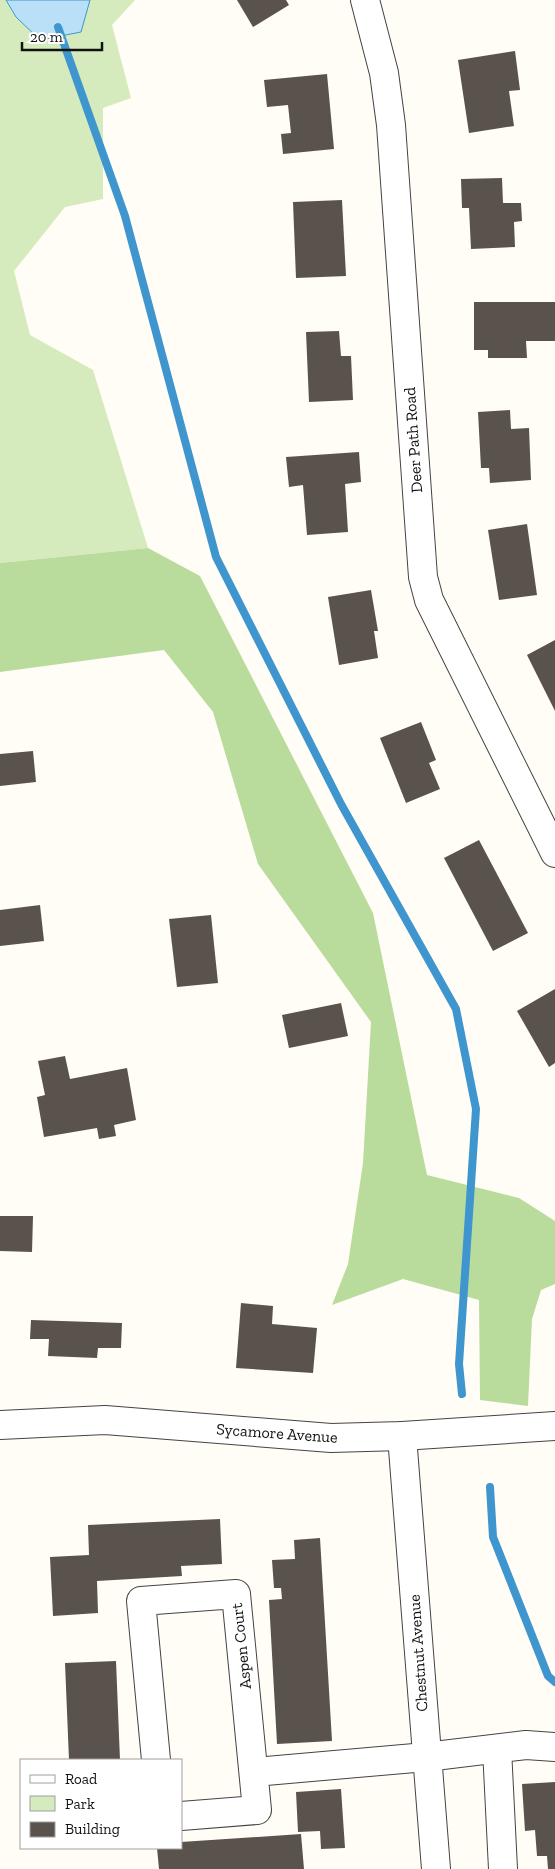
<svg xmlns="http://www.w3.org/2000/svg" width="555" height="1869" font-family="'Zilla Slab',serif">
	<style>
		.green { fill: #d5ebbd }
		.forest { fill: #b9dc9c }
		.water { fill: #b9e0f7; stroke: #3f96cf }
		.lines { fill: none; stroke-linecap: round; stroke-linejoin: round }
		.stream { stroke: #3f96cf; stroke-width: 8 }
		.building { fill: #5a524d }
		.minor-casing { stroke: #444; stroke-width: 30 }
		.minor { stroke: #fff; stroke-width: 28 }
		.labels { text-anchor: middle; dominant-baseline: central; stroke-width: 5; stroke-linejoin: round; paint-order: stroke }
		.street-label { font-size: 16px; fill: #111; stroke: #fff }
	</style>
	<rect width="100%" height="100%" fill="#fffdf5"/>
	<polygon class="green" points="0,0 135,0 112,25 131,98 103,108 103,199 65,207 14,271 30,335 93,370 148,548 0,563"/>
	<polygon class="forest" points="148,548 200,576 373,913 427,1175 519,1198 555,1221 555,1284 541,1290 532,1319 528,1406 480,1400 479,1300 403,1279 332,1305 348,1264 363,1163 371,1022 258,864 213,712 164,650 0,672 0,563"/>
	<polygon class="water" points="6,0 90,0 81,32 40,40 16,17"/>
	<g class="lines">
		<g class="stream">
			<polyline points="58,27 125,216 216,557 341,804 456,1009 476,1109 459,1364 462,1394"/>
			<polyline points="490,1487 493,1537 548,1676 555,1682"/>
		</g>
	</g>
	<g class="building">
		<polygon points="237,0 286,0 289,5 253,27"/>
		<polygon points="515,51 520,90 509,91 514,126 469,133 458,60"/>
		<polygon points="327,74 334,149 283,154 281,134 291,133 288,105 267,107 264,80"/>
		<polygon points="502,178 503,203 521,203 522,221 514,222 515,247 471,249 469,208 462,208 461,179"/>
		<polygon points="342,200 346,276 296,278 293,202"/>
		<polygon points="474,302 555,302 555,341 526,341 527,358 488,358 488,350 474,350"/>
		<polygon points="339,331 341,356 351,356 353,400 309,402 306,332"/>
		<polygon points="510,410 511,429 529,428 531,480 490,483 489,468 481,468 478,412"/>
		<polygon points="359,452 361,482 345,484 348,532 307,535 303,485 289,487 286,457"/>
		<polygon points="527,524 537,595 499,600 488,530"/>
		<polygon points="371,590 378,631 374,631 378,658 339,665 328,597"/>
		<polygon points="555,640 555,711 527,655"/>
		<polygon points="421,722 436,760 429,763 440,789 406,803 380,738"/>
		<polygon points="33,751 36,782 0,786 0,754"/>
		<polygon points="479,840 528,933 493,951 444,858"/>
		<polygon points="40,905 44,941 0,946 0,910"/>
		<polygon points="211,915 218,983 177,987 169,919"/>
		<polygon points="555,989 555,1063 549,1067 517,1011"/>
		<polygon points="341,1003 348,1036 289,1048 282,1015"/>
		<polygon points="65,1056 70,1079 127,1068 136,1120 114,1125 116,1136 99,1139 97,1128 44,1137 37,1097 45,1095 38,1061"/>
		<polygon points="0,1216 33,1216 32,1252 0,1251"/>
		<polygon points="241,1303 273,1306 272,1324 317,1328 313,1373 236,1368"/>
		<polygon points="31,1320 122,1323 121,1348 98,1348 97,1358 48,1356 49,1339 30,1339"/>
		<polygon points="220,1519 222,1564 181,1566 182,1576 97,1581 98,1613 53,1616 50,1557 89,1555 88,1525"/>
		<polygon points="320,1538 332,1741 277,1744 269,1600 282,1599 281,1588 274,1588 272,1560 295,1559 294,1540"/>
		<polygon points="116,1661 120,1760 69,1760 65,1663"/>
		<polygon points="555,1782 555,1869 548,1869 547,1856 537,1856 535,1830 525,1831 522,1784"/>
		<polygon points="341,1789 345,1848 321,1849 320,1831 298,1832 296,1792"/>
		<polygon points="301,1834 304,1869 159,1869 157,1848 181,1848 181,1842"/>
	</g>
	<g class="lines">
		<defs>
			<g id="minor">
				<polyline points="365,0 384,73 391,125 423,577 429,600 555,853"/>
				<polyline points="0,1425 105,1420 331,1438 402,1436 555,1426"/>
				<polyline points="402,1436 436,1869"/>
				<polyline points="497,1749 503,1869"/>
				<polyline points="156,1760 141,1601 236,1594 257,1810 181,1816"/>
				<polyline points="254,1772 426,1757 526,1745 555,1747"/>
			</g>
		</defs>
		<use href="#minor" class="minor-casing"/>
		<use href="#minor" class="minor"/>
	</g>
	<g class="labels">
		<g class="street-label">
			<text transform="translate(413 440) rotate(-94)">Deer Path Road</text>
			<text transform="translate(277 1433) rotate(4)">Sycamore Avenue</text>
			<text transform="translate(241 1646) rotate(-96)">Aspen Court</text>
			<text transform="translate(418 1653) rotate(-94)">Chestnut Avenue</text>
		</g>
	</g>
	<rect x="20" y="1759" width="162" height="90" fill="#ffffff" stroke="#a0a0a0"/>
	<rect x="30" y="1775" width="25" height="8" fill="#ffffff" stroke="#a0a0a0"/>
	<text x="65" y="1784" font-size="15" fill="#111111">Road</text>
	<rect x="30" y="1796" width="25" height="15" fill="#d5ebbd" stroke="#a0a0a0"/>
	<text x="65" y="1809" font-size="15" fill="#111111">Park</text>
	<rect x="30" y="1822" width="25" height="15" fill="#5a524d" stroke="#a0a0a0"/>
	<text x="65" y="1834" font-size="15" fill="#111111">Building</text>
	<path d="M22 42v8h80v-8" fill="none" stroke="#111111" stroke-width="2.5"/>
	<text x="30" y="42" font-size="15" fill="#111111" stroke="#ffffff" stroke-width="4" paint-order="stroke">20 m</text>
</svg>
